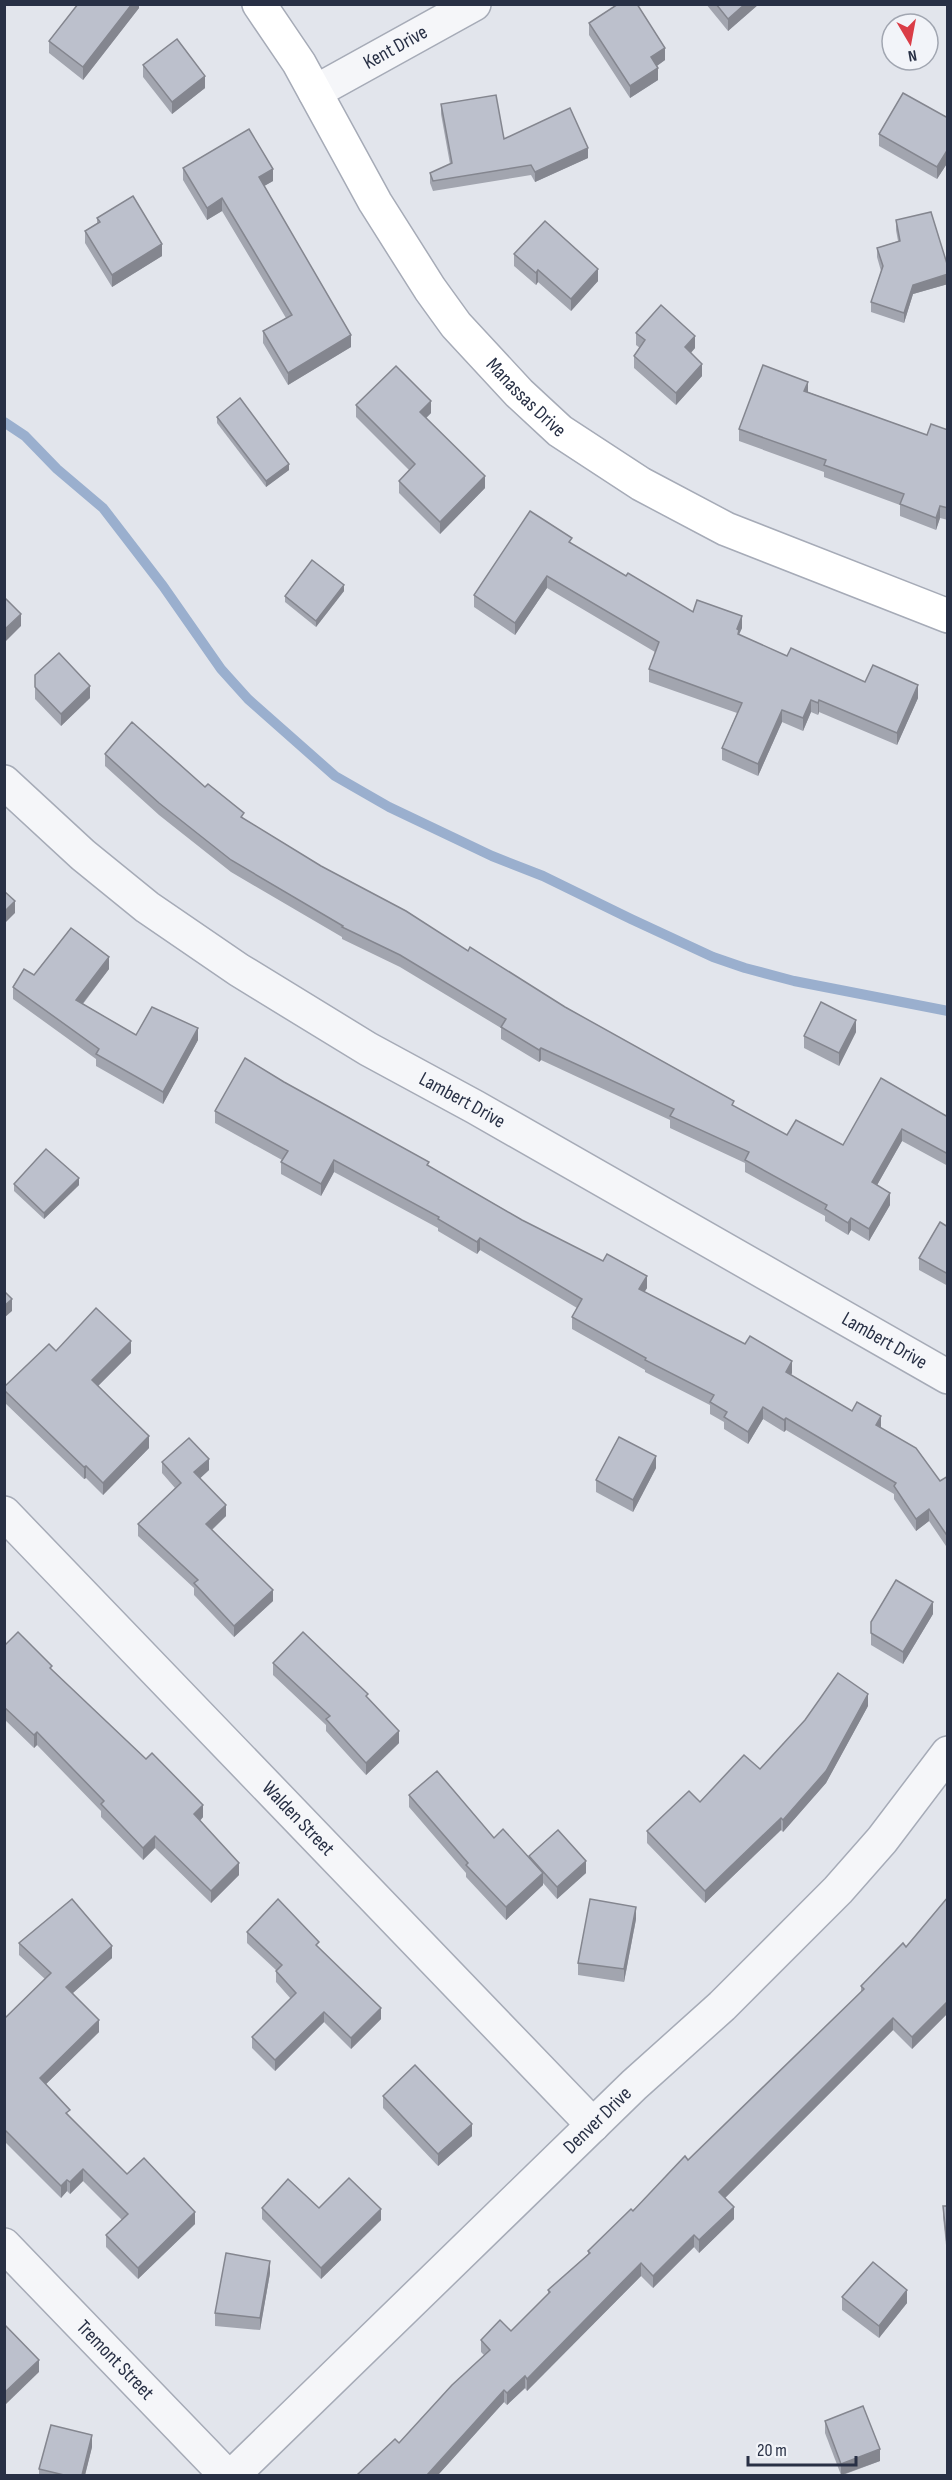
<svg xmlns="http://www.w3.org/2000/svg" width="952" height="2480" font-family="'Sofia Sans Condensed',sans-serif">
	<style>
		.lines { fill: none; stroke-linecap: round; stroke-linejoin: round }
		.stream { stroke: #9aafce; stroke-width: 10 }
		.minor-casing { stroke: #a6abb7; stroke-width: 36 }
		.tertiary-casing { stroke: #a6abb7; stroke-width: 36 }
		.secondary-casing { stroke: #a6abb7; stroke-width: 36 }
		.minor { stroke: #f5f6f9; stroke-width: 33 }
		.tertiary { stroke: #f5f6f9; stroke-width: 33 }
		.secondary { stroke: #fff; stroke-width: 33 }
		.wall { fill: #a2a5af }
		.shaded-wall { fill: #84868f }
		.building { fill: #bcc0cc; stroke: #84868f; stroke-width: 1.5 }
		.labels { text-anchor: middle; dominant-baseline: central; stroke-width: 4.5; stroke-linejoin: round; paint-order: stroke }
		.street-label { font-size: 20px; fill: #283045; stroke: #f2f4f9 }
	</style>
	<rect width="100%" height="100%" fill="#e2e5ec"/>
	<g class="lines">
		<polyline class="stream" points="4,422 25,436 57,469 103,508 163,586 221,669 248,699 335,776 389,807 492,856 543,876 631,919 713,957 745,968 794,981 948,1011"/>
		<defs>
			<g id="minor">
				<path id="s1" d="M 315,92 L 474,4"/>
				<path id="s2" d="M 4,782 L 83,855 L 147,907 L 239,970 L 368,1049 L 475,1107 L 948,1377"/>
				<path id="s3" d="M 4,1513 L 593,2125"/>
				<path id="s4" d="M 4,2245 L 227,2476"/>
			</g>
			<g id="tertiary">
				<path id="s5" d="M 232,2476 L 634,2085 L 722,2006 L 838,1890 L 882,1840 L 948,1753"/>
			</g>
			<g id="secondary">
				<path id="s6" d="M 259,4 L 299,63 L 375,202 L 430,289 L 456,325 L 519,393 L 560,431 L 641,484 L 726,529 L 948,616"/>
			</g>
		</defs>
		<use href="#minor" class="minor-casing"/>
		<use href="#tertiary" class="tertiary-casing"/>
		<use href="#secondary" class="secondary-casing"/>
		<use href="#minor" class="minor"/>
		<use href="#tertiary" class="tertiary"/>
		<use href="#secondary" class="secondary"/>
	</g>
	<g class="wall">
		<polygon points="77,4 139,4 139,8 83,80 49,53 49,41 77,6"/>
		<polygon points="706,4 759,4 728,31"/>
		<polygon points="589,23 665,60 657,66 658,80 630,98 589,35"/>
		<polygon points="143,65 205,88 172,114 143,77"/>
		<polygon points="441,104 504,139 588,158 535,182 531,175 433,191 430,183 430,173 450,164 441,114"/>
		<polygon points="948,118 948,162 937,179 879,146 879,134"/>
		<polygon points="183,168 273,181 264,186 351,347 288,385 263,343 263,331 286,318 222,211 207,220 183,180"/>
		<polygon points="97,218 162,256 112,287 85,243 85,231 97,223"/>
		<polygon points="896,220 948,267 948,284 913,294 904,323 871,312 871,302 881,271 877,257 877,248 898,241 896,230"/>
		<polygon points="514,254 598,281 571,311 538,282 536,285 514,266"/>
		<polygon points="636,333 695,348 691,353 702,376 676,405 634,368 634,356 640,348 636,345"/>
		<polygon points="808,392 927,435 948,430 948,520 940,518 936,530 900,516 900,505 824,477 824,472 739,441 739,429"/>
		<polygon points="356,405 431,413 426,418 485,488 440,534 399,493 399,481 409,470 356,417"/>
		<polygon points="217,417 289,470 266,487 217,423"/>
		<polygon points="572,544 626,576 693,612 742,628 739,635 787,656 865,682 918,698 897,745 819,712 818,715 811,712 803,731 782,722 758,776 722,760 722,748 737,713 649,682 649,669 655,652 547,588 515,635 474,607 474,595"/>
		<polygon points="344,591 316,627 285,602 285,596"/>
		<polygon points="35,675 90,698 61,726 35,699"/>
		<polygon points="105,754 205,787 244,819 321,866 565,1007 734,1107 787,1135 843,1145 948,1117 948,1166 902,1141 877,1185 890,1205 869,1241 851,1230 848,1235 825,1221 825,1216 745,1172 745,1163 670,1128 670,1120 541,1060 539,1062 501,1039 501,1028 400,967 342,939 342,937 231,872 159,815 105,766"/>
		<polygon points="109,969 83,1004 136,1035 198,1040 163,1104 96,1066 96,1059 13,999 13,987 34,975"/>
		<polygon points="856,1032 839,1066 804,1048 804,1036"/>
		<polygon points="284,1082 522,1220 647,1288 644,1292 792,1373 791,1375 881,1428 940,1481 948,1476 946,1546 929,1521 916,1531 894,1499 894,1494 786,1430 784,1432 763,1419 748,1444 724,1429 724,1422 710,1414 710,1405 645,1372 645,1370 572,1329 572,1317 577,1308 480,1250 477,1254 438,1231 438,1228 334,1172 321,1196 281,1174 281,1162 282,1160 215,1123 215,1111"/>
		<polygon points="14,1184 79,1185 44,1219 14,1191"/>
		<polygon points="948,1227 948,1286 919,1270 919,1258"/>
		<polygon points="56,1351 131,1353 98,1386 149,1448 103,1495 86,1478 84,1479 4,1402 4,1387"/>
		<polygon points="162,1462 209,1470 200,1478 226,1516 212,1530 273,1601 234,1637 194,1595 194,1588 138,1536 138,1524 175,1488 162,1473"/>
		<polygon points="656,1468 633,1512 596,1492 596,1480"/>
		<polygon points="933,1614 903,1664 871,1645 871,1622"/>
		<polygon points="4,1646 52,1671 203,1817 200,1821 239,1875 211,1903 155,1848 143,1860 101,1817 101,1811 37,1745 34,1748 4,1719"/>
		<polygon points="273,1663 368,1698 399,1743 366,1775 326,1731 326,1725 273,1675"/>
		<polygon points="868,1706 826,1783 783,1832 781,1830 705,1903 647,1843 647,1831 760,1769"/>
		<polygon points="409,1795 494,1838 529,1858 529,1856 586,1873 557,1899 543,1883 543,1885 506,1920 466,1877 466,1873 409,1807"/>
		<polygon points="948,1897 948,2013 912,2049 893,2030 725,2198 734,2219 699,2253 694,2247 653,2288 641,2276 527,2391 525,2388 507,2405 504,2402 438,2475 357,2475 399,2443 484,2355 481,2352 481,2340 511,2331 548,2294 548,2290 588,2254 588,2251 688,2160 861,1992 861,1986 906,1947"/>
		<polygon points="636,1919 624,1982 578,1975 578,1963"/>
		<polygon points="247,1932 319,1949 381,2019 351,2049 324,2022 275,2071 252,2048 252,2037 291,1999 276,1982 276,1970 247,1943"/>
		<polygon points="19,1943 112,1958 73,1993 99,2032 46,2084 70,2117 127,2174 195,2224 138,2279 106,2247 106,2235 122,2220 83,2181 70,2194 67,2191 61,2198 4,2141 4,2019 45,1979 19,1955"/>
		<polygon points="383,2096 472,2136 438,2166 383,2108"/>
		<polygon points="943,2206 948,2206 948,2264 943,2217"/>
		<polygon points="262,2208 319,2208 381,2220 321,2279 262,2219"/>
		<polygon points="270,2273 260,2330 215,2326 215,2313"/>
		<polygon points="842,2297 907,2303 879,2338 842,2310"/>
		<polygon points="825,2421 880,2461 843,2475 841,2475 825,2433"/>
		<polygon points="92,2447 85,2475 39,2475 39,2469"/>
	</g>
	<g class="shaded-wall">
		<polygon points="132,4 139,4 139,8 83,80 83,67"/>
		<polygon points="745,4 759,4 728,31 728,19"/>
		<polygon points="665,48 665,60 651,70 651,57"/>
		<polygon points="658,68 658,80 630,98 630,86"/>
		<polygon points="205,76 205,88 172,114 172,102"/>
		<polygon points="588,148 588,158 535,182 535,172"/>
		<polygon points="948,149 948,162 937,179 937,167"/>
		<polygon points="273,169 273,181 259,189 259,177"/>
		<polygon points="222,198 222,211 207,220 207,208"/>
		<polygon points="162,244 162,256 112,287 112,275"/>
		<polygon points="598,269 598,281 571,311 571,299"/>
		<polygon points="538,270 538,282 536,285 536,273"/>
		<polygon points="948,274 948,284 913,294 904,323 904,313 913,285"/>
		<polygon points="351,335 351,347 288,385 288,373"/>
		<polygon points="695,336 695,348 685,359 685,347"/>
		<polygon points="702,364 702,376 676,405 676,393"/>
		<polygon points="808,382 808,394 804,391"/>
		<polygon points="431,401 431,413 420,424 420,412"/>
		<polygon points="289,464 289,470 266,487 266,481"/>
		<polygon points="485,476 485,488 440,534 440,522"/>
		<polygon points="940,506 940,518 936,530 936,518"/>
		<polygon points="547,576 547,588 515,635 515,623"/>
		<polygon points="344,585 344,591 316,627 316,621"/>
		<polygon points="21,614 21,626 4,643 4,630"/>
		<polygon points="742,616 742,628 739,634 739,642 737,629"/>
		<polygon points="918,685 918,698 897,745 897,733"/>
		<polygon points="90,686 90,698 61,726 61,714"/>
		<polygon points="811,700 811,712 803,731 803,718"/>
		<polygon points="819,700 819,712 818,715 818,703"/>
		<polygon points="782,710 782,722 758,776 758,764"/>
		<polygon points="15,901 15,913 4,924 4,912"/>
		<polygon points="109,957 109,969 76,1012 76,1000"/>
		<polygon points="856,1020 856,1032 839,1066 839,1053"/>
		<polygon points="198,1028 198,1040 163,1104 163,1092"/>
		<polygon points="541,1048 541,1060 539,1062 539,1050"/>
		<polygon points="902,1129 902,1141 872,1194 872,1182"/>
		<polygon points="334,1160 334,1172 321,1196 321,1184"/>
		<polygon points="79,1178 79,1185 44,1219 44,1213"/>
		<polygon points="890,1193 890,1205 869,1241 869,1229"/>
		<polygon points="851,1218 851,1230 848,1235 848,1223"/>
		<polygon points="480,1238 480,1250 477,1254 477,1242"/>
		<polygon points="647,1276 647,1288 639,1301 639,1289"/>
		<polygon points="12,1299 12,1311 4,1318 4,1306"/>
		<polygon points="131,1341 131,1353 92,1392 92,1380"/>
		<polygon points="792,1361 792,1373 786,1384 786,1372"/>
		<polygon points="763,1407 763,1419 748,1444 748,1432"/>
		<polygon points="881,1416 881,1428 876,1425"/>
		<polygon points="786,1418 786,1430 784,1432 784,1420"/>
		<polygon points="149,1436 149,1448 103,1495 103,1483"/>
		<polygon points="656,1456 656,1468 633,1512 633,1500"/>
		<polygon points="209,1459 209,1470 194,1484 194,1472"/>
		<polygon points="86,1466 86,1478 84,1479 84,1467"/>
		<polygon points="226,1505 226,1516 206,1535 206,1524"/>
		<polygon points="929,1509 929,1521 916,1531 916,1519"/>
		<polygon points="948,1533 948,1545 946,1546 946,1534"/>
		<polygon points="273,1590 273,1601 234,1637 234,1626"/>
		<polygon points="933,1602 933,1614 903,1664 903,1652"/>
		<polygon points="868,1694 868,1706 826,1783 783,1832 783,1820"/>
		<polygon points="399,1731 399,1743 366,1775 366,1763"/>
		<polygon points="37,1732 37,1745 34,1748 34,1735"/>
		<polygon points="203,1805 203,1817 194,1827 194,1814"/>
		<polygon points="781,1818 781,1830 705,1903 705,1891"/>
		<polygon points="155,1836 155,1848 143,1860 143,1848"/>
		<polygon points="586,1861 586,1873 557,1899 557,1887"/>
		<polygon points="239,1863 239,1875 211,1903 211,1891"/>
		<polygon points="543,1873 543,1885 506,1920 506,1907"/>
		<polygon points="636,1907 636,1919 624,1982 624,1969"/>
		<polygon points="112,1946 112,1958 66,1999 66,1987"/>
		<polygon points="948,2001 948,2013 912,2049 912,2037"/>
		<polygon points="381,2008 381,2019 351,2049 351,2038"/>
		<polygon points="324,2012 324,2022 275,2071 275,2060"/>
		<polygon points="893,2018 893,2030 719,2204 719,2192"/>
		<polygon points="99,2020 99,2032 40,2090 40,2078"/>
		<polygon points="472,2124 472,2136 438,2166 438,2154"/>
		<polygon points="83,2169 83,2181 70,2194 70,2182"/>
		<polygon points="67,2180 67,2191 61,2198 61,2186"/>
		<polygon points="734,2207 734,2219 699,2253 699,2240"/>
		<polygon points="381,2209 381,2220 321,2279 321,2268"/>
		<polygon points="195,2212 195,2224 138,2279 138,2268"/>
		<polygon points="694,2235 694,2247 653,2288 653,2276"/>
		<polygon points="270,2261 270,2273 260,2330 260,2318"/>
		<polygon points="641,2263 641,2276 527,2391 527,2379"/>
		<polygon points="907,2290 907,2303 879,2338 879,2326"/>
		<polygon points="39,2360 39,2372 4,2406 4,2393"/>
		<polygon points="525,2376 525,2388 507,2405 507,2393"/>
		<polygon points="504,2390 504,2402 438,2475 427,2475"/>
		<polygon points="92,2435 92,2447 85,2475 82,2475"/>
		<polygon points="880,2449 880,2461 841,2475 841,2464"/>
	</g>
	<g class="building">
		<polygon points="78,4 132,4 83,67 49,41"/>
		<polygon points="618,4 637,4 665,48 651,57 658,68 630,86 589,23"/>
		<polygon points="716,4 745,4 728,19"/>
		<polygon points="177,39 205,76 172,102 143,65"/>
		<polygon points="903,93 948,118 948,149 937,167 879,134"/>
		<polygon points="496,95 504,139 570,108 588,148 535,172 531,165 433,181 430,173 452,163 441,104"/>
		<polygon points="249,129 273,169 259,177 351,335 288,373 263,331 292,315 222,198 207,208 183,168"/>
		<polygon points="133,196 162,244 112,275 85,231 100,222 97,218"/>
		<polygon points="931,212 948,267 948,274 913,285 904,313 871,302 883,266 877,248 900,241 896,220"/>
		<polygon points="545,221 598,269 571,299 538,270 536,273 514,254"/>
		<polygon points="661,305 695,336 685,347 702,364 676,393 634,356 645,340 636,333"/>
		<polygon points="763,365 808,382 804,391 927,435 931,424 948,430 948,508 940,506 936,518 900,504 904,494 824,465 826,460 739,429"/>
		<polygon points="396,366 431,401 420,412 485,476 440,522 399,481 415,464 356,405"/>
		<polygon points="240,398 289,464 266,481 217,417"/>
		<polygon points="530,511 572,538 569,542 626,576 628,573 693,612 697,600 742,616 737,629 739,630 738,634 787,656 791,648 865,682 873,665 918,685 897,733 819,700 818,703 811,700 803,718 782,710 758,764 722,748 742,703 649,669 659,642 547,576 515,623 474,595"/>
		<polygon points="312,560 344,585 316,621 285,596"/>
		<polygon points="4,597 21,614 4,630"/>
		<polygon points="59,653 90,686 61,714 35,687 35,675"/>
		<polygon points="132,722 205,787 208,784 244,813 241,817 321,866 406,911 468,951 470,947 565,1007 734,1101 732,1105 787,1135 796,1120 843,1145 881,1078 948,1117 948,1154 902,1129 872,1182 890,1193 869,1229 851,1218 848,1223 825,1209 827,1205 745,1160 749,1152 670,1116 674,1109 541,1048 539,1050 501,1027 506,1019 400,955 342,927 343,926 231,860 159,803 105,754"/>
		<polygon points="4,891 15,901 4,912"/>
		<polygon points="71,928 109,957 76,1000 136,1035 152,1007 198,1028 163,1092 96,1054 99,1049 13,987 24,969 34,975"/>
		<polygon points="821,1002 856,1020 839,1053 804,1036"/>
		<polygon points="245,1058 284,1082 429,1162 427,1165 522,1220 603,1261 607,1254 647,1276 639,1289 745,1344 750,1336 792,1361 786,1372 852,1411 857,1402 881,1416 876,1425 916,1448 940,1481 948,1476 948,1533 946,1534 929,1509 916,1519 894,1486 896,1483 786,1418 784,1420 763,1407 748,1432 724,1417 727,1412 710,1402 714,1395 645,1360 646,1358 572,1317 582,1299 480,1238 477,1242 438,1219 439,1217 334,1160 321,1184 281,1162 288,1151 215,1111"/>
		<polygon points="46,1149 79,1178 44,1213 14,1184"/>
		<polygon points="940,1222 948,1227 948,1274 919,1258"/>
		<polygon points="4,1291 12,1299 4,1306"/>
		<polygon points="96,1308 131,1341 92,1380 149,1436 103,1483 86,1466 84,1467 4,1390 4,1387 49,1344 56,1351"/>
		<polygon points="619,1437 656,1456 633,1500 596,1480"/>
		<polygon points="189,1438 209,1459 194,1472 226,1505 206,1524 273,1590 234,1626 194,1583 198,1580 138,1524 181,1483 162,1462"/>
		<polygon points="896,1580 933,1602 903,1652 871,1633 871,1622"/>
		<polygon points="18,1632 52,1666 50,1668 146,1759 152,1753 203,1805 194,1814 239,1863 211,1891 155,1836 143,1848 101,1804 104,1801 37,1732 34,1735 4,1707 4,1646"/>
		<polygon points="303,1632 368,1694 366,1696 399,1731 366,1763 326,1719 330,1716 273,1663"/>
		<polygon points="838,1673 868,1694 826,1771 783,1820 781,1818 705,1891 647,1831 689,1791 700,1802 744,1755 760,1769 805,1720"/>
		<polygon points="437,1771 494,1838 503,1829 543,1873 506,1907 466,1865 468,1863 409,1795"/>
		<polygon points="558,1830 586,1861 557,1887 529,1856"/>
		<polygon points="948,1897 948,2001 912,2037 893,2018 719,2192 734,2207 699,2240 694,2235 653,2276 641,2263 527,2379 525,2376 507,2393 504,2390 427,2475 357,2475 395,2439 399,2443 452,2385 490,2350 481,2340 500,2320 511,2331 550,2292 548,2290 590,2253 588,2251 631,2209 633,2211 685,2156 688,2160 864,1989 861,1986 903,1943 906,1947"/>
		<polygon points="72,1899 112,1946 66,1987 99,2020 40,2078 70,2110 66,2113 127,2174 144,2158 195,2212 138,2268 106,2235 128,2214 83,2169 70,2182 67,2180 61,2186 4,2129 4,2019 51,1973 19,1943"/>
		<polygon points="278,1899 319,1942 316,1945 381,2008 351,2038 324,2012 275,2060 252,2037 296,1993 276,1971 282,1965 247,1932"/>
		<polygon points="590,1899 636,1907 624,1969 578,1963"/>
		<polygon points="415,2065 472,2124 438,2154 383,2096"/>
		<polygon points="349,2178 381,2209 321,2268 262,2208 288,2179 319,2208"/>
		<polygon points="943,2206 948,2206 948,2253"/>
		<polygon points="226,2253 270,2261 260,2318 215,2313"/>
		<polygon points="873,2262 907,2290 879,2326 842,2297"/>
		<polygon points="4,2324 39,2360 4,2393"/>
		<polygon points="863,2406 880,2449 841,2464 825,2421"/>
		<polygon points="51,2425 92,2435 82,2475 64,2475 39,2469"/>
	</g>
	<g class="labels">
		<g class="street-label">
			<text stroke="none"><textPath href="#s1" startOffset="92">Kent Drive</textPath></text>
			<text stroke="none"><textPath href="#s6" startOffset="478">Manassas Drive</textPath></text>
			<text stroke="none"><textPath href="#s2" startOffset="560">Lambert Drive</textPath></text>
			<text stroke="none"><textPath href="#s2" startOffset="1046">Lambert Drive</textPath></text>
			<text stroke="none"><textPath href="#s3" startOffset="424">Walden Street</textPath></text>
			<text stroke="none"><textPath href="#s5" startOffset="510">Denver Drive</textPath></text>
			<text stroke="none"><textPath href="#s4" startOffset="160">Tremont Street</textPath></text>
		</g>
	</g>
	<rect width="952" height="2480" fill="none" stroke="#283045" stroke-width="12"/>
	<g transform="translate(910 42) rotate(170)"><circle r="28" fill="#f2f4f9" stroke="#a1a6b1" stroke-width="1.5"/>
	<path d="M0-4.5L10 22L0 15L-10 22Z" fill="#da3d47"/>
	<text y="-9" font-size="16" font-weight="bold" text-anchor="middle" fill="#283045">N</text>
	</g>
	<path d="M748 2456v9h108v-9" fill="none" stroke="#283045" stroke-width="3"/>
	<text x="757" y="2456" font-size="18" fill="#283045" stroke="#f2f4f9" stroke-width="4.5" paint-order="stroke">20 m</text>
</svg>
